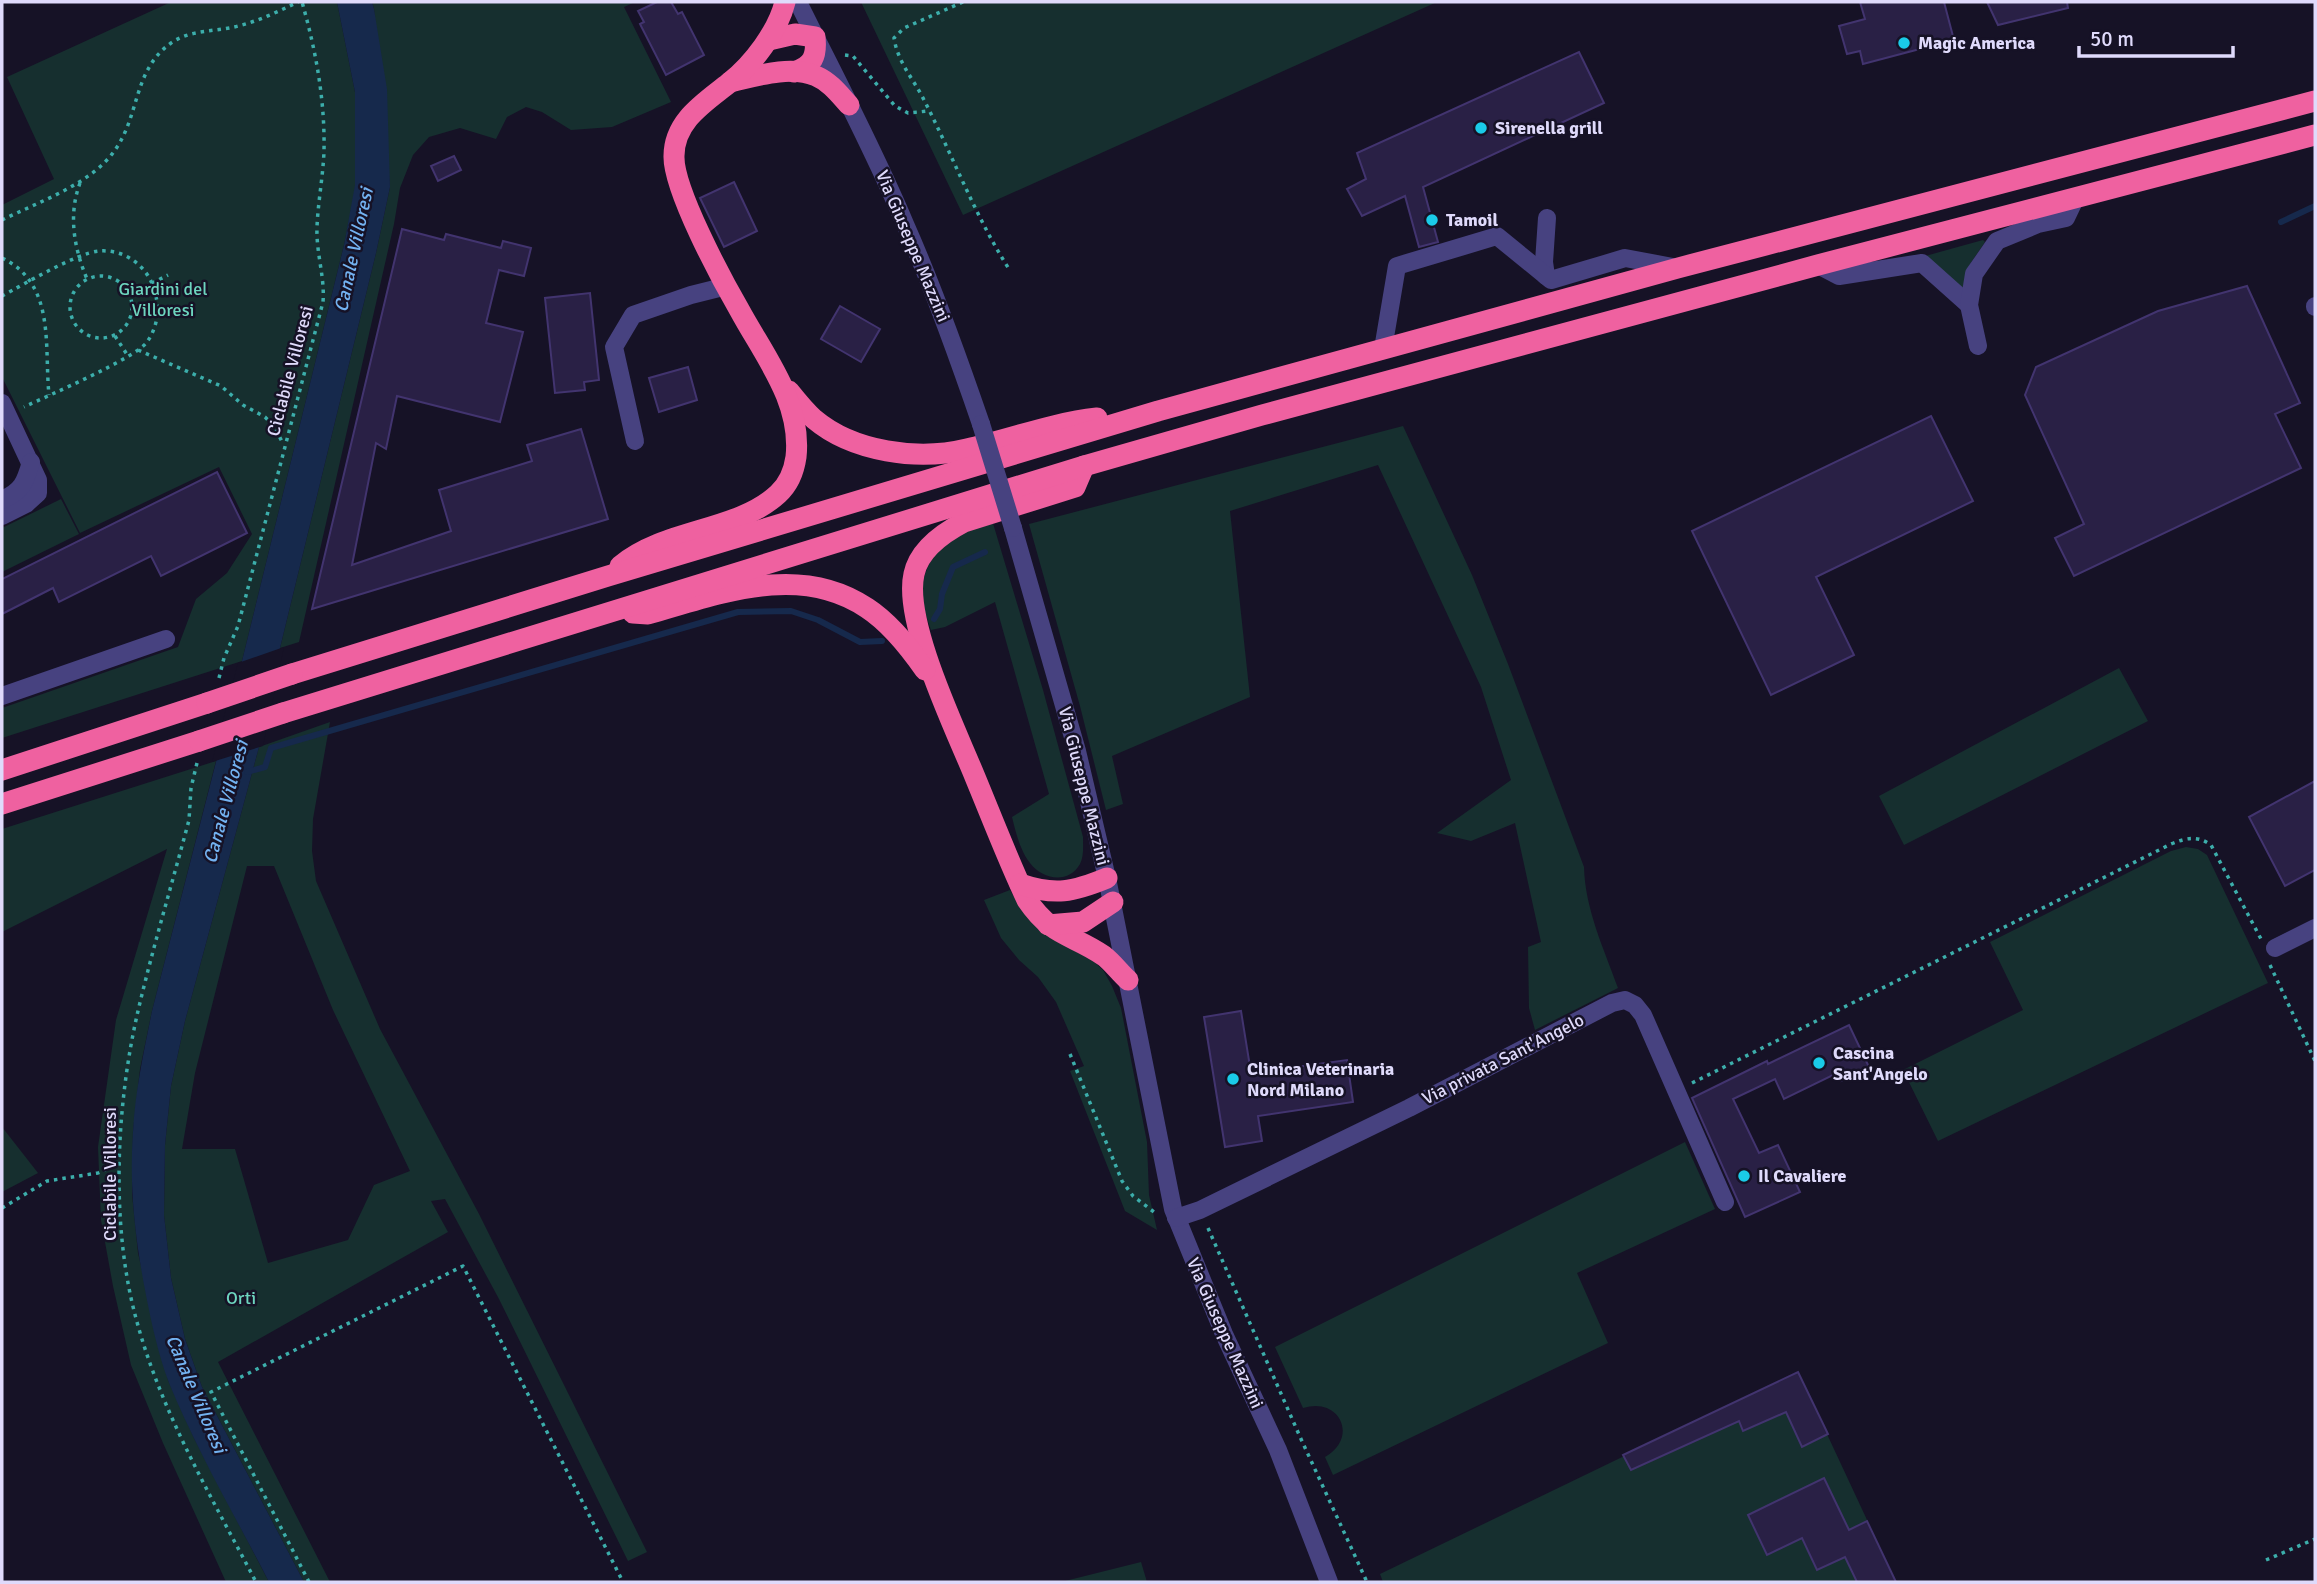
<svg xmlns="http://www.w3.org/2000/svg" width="2317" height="1584" font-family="Signika,sans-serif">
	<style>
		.green { fill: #162f2f; fill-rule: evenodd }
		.water { fill: #16294c }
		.pier { fill: #161226 }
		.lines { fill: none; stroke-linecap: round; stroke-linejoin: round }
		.stream { stroke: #16294c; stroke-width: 6 }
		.building { fill: #292045; stroke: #42346f; stroke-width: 2 }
		.path { stroke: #3caeab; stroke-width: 3.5; stroke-dasharray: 3.5 5; stroke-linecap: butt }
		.minor { stroke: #474280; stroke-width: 18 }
		.highway { stroke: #ef61a0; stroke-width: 21 }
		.minor-bridge { stroke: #474280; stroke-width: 18 }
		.highway-bridge { stroke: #ef61a0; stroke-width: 21 }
		.poi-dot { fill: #1acbe8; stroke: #161226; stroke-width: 2.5 }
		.labels { text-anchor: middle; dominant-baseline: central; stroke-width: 5; stroke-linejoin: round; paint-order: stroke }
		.poi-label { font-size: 18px; font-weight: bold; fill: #dfdafb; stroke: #161226; text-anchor: start }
		.street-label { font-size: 18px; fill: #dfdafb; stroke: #161226 }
		.park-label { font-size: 18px; fill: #6dd5bf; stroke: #161226 }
		.water-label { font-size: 19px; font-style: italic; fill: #73b2f1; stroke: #161226 }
	</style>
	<rect width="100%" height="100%" fill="#161226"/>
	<g class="green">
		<polygon points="171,2 337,2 355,92 356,185 344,245 242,661 2,738 2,708 178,647 196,599 227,573 252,534 219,467 80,533 2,377 2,205 54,179 7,77"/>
		<polygon points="372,2 635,2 624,7 671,102 612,127 571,130 542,112 526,107 507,117 496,139 460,128 429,137 413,155 400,188 394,224 299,642 280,648 376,253 390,187 374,9"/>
		<polygon points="861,2 1437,2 963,215"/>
		<polygon points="1983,240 1985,242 1970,264 1962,290 1918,258"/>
		<path d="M 1403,426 L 1472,575 L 1508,664 L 1584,867 C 1585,909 1604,949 1618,988 L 1535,1030 L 1529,1008 L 1528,947 L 1541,942 L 1515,823 L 1471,841 L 1437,833 L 1511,780 L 1481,687 L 1378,465 L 1230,511 L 1250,697 L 1112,756 L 1123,804 L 1106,810 L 1080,706 L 1029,524 Z"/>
		<polygon points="61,499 79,534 2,572 2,528"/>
		<path d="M 992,520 L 1043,690 L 1083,837 C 1083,846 1084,856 1080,864 C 1068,885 1042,879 1030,863 C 1020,850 1016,833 1012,817 L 1049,794 L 995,602 L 945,627 L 931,630 C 927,618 922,605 922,593 C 922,567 942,538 966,528 C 974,525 984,523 992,520 Z"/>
		<polygon points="2119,668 2148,721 1904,845 1879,796"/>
		<path d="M 330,722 L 313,819 L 312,851 L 316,881 L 380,1029 L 479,1214 L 647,1552 L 628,1561 L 499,1299 L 445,1199 L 431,1201 L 448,1232 L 218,1362 L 330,1582 L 304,1582 L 202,1387 L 185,1339 L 171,1278 L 164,1215 L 165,1145 L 171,1086 L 185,1021 L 259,747 ZM 247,866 L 274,866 L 333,1010 L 410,1171 L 374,1185 L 348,1240 L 268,1263 L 235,1149 L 182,1149 L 195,1073 Z"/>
		<polygon points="216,761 152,1011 140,1069 133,1131 132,1194 138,1253 168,1380 194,1438 269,1582 226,1582 163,1443 131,1365 113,1286 101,1220 98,1147 116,1020 167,849 2,932 2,829"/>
		<polygon points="2186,847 2198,849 2207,855 2268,983 1938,1141 1903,1070 2023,1010 1990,942 2171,851"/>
		<polygon points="1010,890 1021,909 1048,936 1093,961 1103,970 1112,986 1121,1008 1147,1142 1149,1195 1157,1230 1125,1211 1070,1071 1084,1066 1056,1002 1038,977 1019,960 1001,938 984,900"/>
		<polygon points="2,1127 38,1173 2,1192"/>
		<path d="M 1685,1142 L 1715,1209 L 1577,1273 L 1608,1343 L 1333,1475 L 1325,1457 C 1359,1438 1340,1396 1303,1408 L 1275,1347 Z"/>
		<polygon points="1798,1372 1896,1582 1383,1582 1380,1574"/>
		<polygon points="1141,1562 1147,1582 1061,1582"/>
	</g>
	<path class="water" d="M 337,2 L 372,2 L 374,9 L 387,89 L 390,187 L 376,253 L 280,648 L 259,747 L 185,1021 L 171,1086 L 165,1145 L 164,1215 L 171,1278 L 185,1339 L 202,1387 L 304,1582 L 269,1582 C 235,1516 197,1451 169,1383 C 158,1354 151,1321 145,1290 C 135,1238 129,1185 133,1132 C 135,1091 144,1051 152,1011 L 242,661 L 344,245 L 355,185 L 355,92 Z"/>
	<polygon class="pier" points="284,647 263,746 212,762 238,663"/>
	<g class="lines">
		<g class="stream">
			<polyline points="2281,222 2315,206"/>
			<polyline points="934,619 940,609 942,594 953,567 985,552"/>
			<polyline points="247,772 265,767 271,748 738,612 791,611 818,620 860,642 882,641"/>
		</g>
	</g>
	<g class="building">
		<polygon points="657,2 671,2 678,14 682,12 704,55 666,75 640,24 644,22 638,11"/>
		<polygon points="1860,2 1944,2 1954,40 1863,64 1860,51 1847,54 1839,26 1865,19"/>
		<polygon points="1987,2 2067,2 2068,8 1998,25"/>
		<polygon points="1579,52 1604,103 1423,187 1438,242 1419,247 1405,196 1362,216 1347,189 1366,179 1357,153"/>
		<polygon points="454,156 461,170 438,181 431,166"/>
		<polygon points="734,182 757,231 724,247 700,198"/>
		<polygon points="402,229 444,240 446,234 501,248 503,241 531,248 524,276 499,270 486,323 523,332 500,422 397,396 386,449 376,443 352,565 451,531 439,490 532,461 527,445 581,429 608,519 312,609"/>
		<polygon points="2247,286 2300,403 2275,414 2301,468 2074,576 2055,538 2084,524 2025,395 2036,367 2158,311"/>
		<polygon points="590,293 599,380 584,382 585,390 555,393 545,298"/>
		<polygon points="840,306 880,329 861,362 821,339"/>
		<polygon points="688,367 697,400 659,412 649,378"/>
		<polygon points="1931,416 1973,501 1816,577 1854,655 1771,695 1692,531"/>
		<polygon points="217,472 247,533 161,576 151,556 59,602 53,588 2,614 2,579"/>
		<polygon points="2315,781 2315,870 2285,886 2249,817"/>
		<polygon points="1241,1011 1251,1073 1347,1060 1353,1102 1258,1116 1262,1141 1225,1147 1204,1017"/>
		<polygon points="1849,1025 1869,1067 1841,1081 1837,1073 1784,1099 1775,1079 1733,1099 1759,1153 1778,1145 1800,1192 1745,1217 1692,1098 1767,1061 1768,1064"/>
		<polygon points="1798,1372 1828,1434 1802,1447 1786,1412 1743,1431 1739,1421 1631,1470 1623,1455"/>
		<polygon points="1824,1478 1849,1530 1867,1521 1896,1582 1857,1582 1845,1557 1817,1570 1802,1538 1767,1555 1748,1515"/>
	</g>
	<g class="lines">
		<g class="path">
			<path d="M 963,2 L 904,28 L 894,38 C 898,63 913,78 924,100 C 953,156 975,216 1009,269"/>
			<polyline points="845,55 853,56 895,106 908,113 928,111"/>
			<path d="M 80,183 C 68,215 74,248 87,279"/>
			<path d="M 2,220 C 38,202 92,184 115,150 C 140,115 133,70 171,43 C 191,29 216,32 238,26 C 259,21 279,11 298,2"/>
			<path d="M 2,258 C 56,284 44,345 49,395"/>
			<circle cx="101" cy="307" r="31"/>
			<polyline points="129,295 168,275"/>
			<path d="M 2,296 C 24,284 77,253 99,251 C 123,249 145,264 153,286 C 160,305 159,325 147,342 C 136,358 47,396 24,407"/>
			<polyline points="115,336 128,356"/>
			<polyline points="138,350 221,386 243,405 265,417 275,427 283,444"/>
			<path d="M 219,678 L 224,658 L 238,626 L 323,302 C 325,277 316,253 317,227 C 318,202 323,177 324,151 C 325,100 316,51 302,2"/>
			<path d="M 197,763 L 191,788 L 189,820 C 172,884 153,947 138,1011 C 116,1106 110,1226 137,1322 C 162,1414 212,1498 256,1582"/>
			<polyline points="2270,965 2315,1061"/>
			<polyline points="1070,1054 1122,1181 1133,1196 1154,1212"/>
			<path d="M 1692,1083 L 2171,844 C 2186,838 2197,835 2211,845 L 2261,939"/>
			<polyline points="2,1208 47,1181 98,1173 120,1163"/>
			<polyline points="1208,1228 1301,1439 1367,1582"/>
			<polyline points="2266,1560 2315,1539"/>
			<polyline points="309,1582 211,1392 463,1266 623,1582"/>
		</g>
		<g class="minor">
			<path d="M 798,2 C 834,75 873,148 905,224 C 934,289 958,357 981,424"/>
			<polyline points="1818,265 1839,276 1922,263 1969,305"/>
			<polyline points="1546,276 1544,262 1547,218"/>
			<polyline points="2315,306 2315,307"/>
			<polyline points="1978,346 1969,305 1974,274 1997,241 2038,224 2066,218 2076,197"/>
			<polyline points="1383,349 1397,266 1497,236 1551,280 1625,258 1678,268"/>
			<polyline points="2,403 38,480 38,493 26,504 2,516"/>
			<polyline points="635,441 614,347 633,315 691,295 727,286"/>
			<path d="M 2,500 C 22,491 25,483 31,462"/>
			<polyline points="1013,528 1077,751 1107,878 1173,1209 1224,1334 1278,1450 1329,1582"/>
			<polyline points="2,696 166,639"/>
			<polyline points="2275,948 2315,928"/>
			<polyline points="1176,1218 1200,1210 1409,1108 1612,1003 1625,1000 1635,1005 1643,1015 1725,1202"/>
		</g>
		<g class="highway">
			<path d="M 769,40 L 795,34 L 815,37 C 817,56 813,66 794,72"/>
			<path d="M 730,82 C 756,76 791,65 816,76 C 830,82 839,94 849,105"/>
			<path d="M 789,391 C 797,401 805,411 814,419 C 853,452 918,461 967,449 C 1011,439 1052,423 1097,418"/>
			<path d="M 1084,466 L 1075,487 L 964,522 C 943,533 919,550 914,574 C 903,622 956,730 975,777 C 992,818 1008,860 1027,900 C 1052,937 1072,934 1104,956 C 1113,963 1120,973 1128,980"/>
			<path d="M 620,566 C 666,528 737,532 778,494 C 789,484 794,471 796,457 C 802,402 765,357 740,311 C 722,280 673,189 674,156 C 674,121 704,103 729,83 C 753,64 778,31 785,2"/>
			<path d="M 633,613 L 648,614 C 719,594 799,562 867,608 C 890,623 909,647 925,670"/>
			<polyline points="292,674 608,576 1158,411 1678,268 2315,101"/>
			<polyline points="283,713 1084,466 1262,415 1818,265 2315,135"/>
			<polyline points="2,770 207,703"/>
			<polyline points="2,804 199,741"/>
			<path d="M 1020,884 C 1055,896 1073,892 1107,878"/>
			<polyline points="1048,925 1083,922 1113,902"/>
		</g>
		<polyline class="minor-bridge" points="981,424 1013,528"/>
		<g class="highway-bridge">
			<polyline points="207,703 292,674"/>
			<polyline points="199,741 283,713"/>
		</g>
	</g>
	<g class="poi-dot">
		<circle cx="1904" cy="43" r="7"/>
		<circle cx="1481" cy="128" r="7"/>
		<circle cx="1432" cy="220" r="7"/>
		<circle cx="1819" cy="1063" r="7"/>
		<circle cx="1233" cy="1079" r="7"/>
		<circle cx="1744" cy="1176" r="7"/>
	</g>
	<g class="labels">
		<g class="poi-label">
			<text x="1918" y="43">Magic America</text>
			<text x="1495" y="128">Sirenella grill</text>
			<text x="1446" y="220">Tamoil</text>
			<text x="1833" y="1053">Cascina<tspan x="1833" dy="21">Sant'Angelo</tspan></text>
			<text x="1247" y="1069">Clinica Veterinaria<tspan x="1247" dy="21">Nord Milano</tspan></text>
			<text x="1758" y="1176">Il Cavaliere</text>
		</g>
		<g class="street-label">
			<text transform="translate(913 246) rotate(67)">Via Giuseppe Mazzini</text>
			<text transform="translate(290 371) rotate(-75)">Ciclabile Villoresi</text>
			<text transform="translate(1084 786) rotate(76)">Via Giuseppe Mazzini</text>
			<text transform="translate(1503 1059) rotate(-27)">Via privata Sant'Angelo</text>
			<text transform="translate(110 1174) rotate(-90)">Ciclabile Villoresi</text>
			<text transform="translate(1225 1333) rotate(66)">Via Giuseppe Mazzini</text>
		</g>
		<g class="park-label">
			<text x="163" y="289">Giardini del<tspan x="163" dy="21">Villoresi</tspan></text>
			<text x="241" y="1298">Orti</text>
		</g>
		<g class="water-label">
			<text transform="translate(354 250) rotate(-78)">Canale Villoresi</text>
			<text transform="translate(226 802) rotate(-75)">Canale Villoresi</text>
			<text transform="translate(196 1394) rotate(67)">Canale Villoresi</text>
		</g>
	</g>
	<rect width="2317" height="1584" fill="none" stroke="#dfdafb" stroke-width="7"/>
	<path d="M2079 46v10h154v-10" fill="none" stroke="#dfdafb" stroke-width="3.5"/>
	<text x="2090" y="46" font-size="21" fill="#dfdafb" stroke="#161226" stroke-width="5" paint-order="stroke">50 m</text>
</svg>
